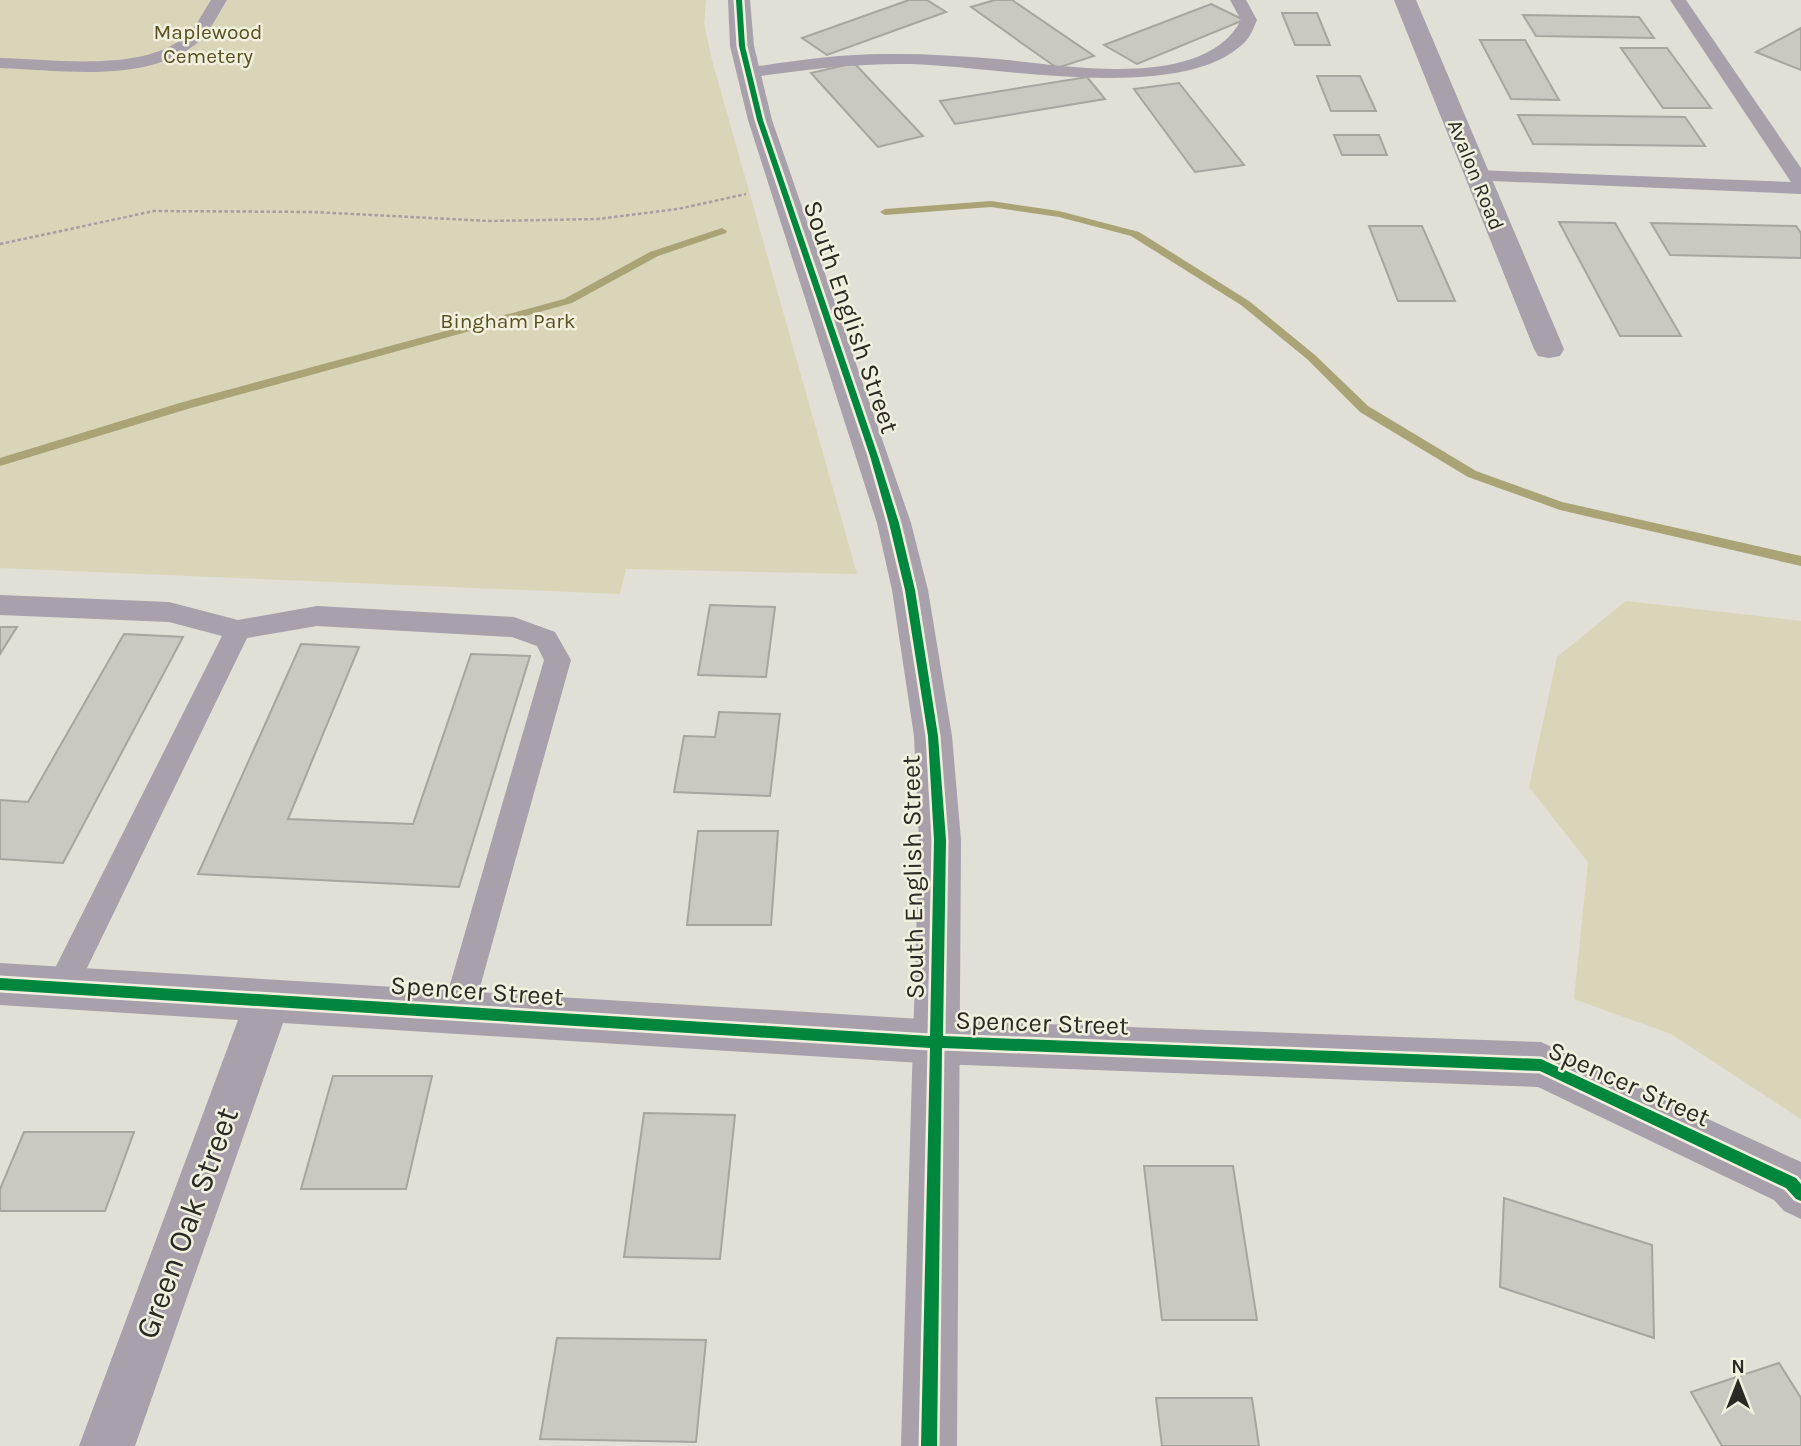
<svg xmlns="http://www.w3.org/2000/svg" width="1801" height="1446" font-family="Karla,sans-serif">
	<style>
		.green { fill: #d9d5b8 }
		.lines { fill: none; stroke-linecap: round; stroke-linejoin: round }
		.stream { fill: #aaa375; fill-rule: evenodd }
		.building { fill: #cac8c1; stroke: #a6a59e; stroke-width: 2 }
		.path { stroke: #a59fa3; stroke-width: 2.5; stroke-dasharray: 3.5 2.5; stroke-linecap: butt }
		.service { fill: #a8a0aa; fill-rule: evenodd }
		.minor { fill: #a8a0aa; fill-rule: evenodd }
		.tertiary { fill: #a8a0aa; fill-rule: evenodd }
		.cycleway-casing { stroke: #f2f0df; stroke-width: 5 }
		.cycleway { fill: #00873e; fill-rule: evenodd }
		.labels { text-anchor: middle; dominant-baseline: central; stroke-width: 5; stroke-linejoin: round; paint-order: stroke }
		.far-park-label { font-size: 21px; fill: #585020; stroke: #f2f0df }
		.far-street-label { font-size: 21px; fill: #2a2923; stroke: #f2f0df }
		.street-label { font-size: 26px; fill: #2a2923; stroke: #f2f0df }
		.near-street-label { font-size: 32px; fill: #2a2923; stroke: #f2f0df }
	</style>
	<rect width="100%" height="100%" fill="#e1dfd6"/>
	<g class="green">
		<polygon points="0,0 706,0 704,24 712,60 857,574 626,569 620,594 0,568"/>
		<polygon points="1626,601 1801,621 1801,1119 1671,1034 1574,999 1588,862 1529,787 1557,657"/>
	</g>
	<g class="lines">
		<g class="stream">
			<polygon points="991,201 1059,211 1139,232 1249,301 1315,355 1368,406 1476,471 1562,502 1801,556 1801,566 1560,510 1468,477 1360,412 1307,359 1241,305 1131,236 1059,217 991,207 885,215 880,212 885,209"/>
			<polygon points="722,228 727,231 726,233 658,256 572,303 191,408 0,466 0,458 183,402 564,299 650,252"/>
		</g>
	</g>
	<g class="building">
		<polygon points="909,0 927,0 946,12 827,55 802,38"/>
		<polygon points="995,0 1012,0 1094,56 1057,68 971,7"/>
		<polygon points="1211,4 1244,20 1137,64 1104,45"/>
		<polygon points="1282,13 1317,13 1330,45 1295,45"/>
		<polygon points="1523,15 1639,17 1654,38 1536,36"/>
		<polygon points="1801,28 1801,70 1756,52"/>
		<polygon points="1480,40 1525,40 1559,100 1511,99"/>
		<polygon points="1621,48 1667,48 1711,108 1663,108"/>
		<polygon points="854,63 923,136 878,147 811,73"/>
		<polygon points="1317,76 1360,76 1376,111 1331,111"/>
		<polygon points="1087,77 1105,99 955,124 940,101"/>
		<polygon points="1179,83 1244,165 1195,172 1134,89"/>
		<polygon points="1518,115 1685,117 1705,146 1533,144"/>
		<polygon points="1334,135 1379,135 1387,155 1342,155"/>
		<polygon points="1559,222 1615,223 1681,336 1620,336"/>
		<polygon points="1651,223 1796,226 1801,233 1801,258 1670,255"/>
		<polygon points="1369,226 1422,226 1455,301 1398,301"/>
		<polygon points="710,605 775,607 766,677 698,675"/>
		<polygon points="0,627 17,627 0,654"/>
		<polygon points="124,634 183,637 63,863 0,859 0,800 28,802"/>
		<polygon points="301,644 359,647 288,819 413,824 471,654 530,656 459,887 198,874"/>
		<polygon points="719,712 780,714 770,796 674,792 684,736 715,737"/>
		<polygon points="698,831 778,831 771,925 687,925"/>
		<polygon points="333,1076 432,1076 406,1189 301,1189"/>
		<polygon points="644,1113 735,1115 720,1259 624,1257"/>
		<polygon points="24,1132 134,1132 105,1211 0,1211 0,1189"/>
		<polygon points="1144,1166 1233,1166 1257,1320 1162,1320"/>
		<polygon points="1504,1198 1652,1245 1654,1338 1500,1287"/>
		<polygon points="557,1338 706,1340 696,1442 540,1439"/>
		<polygon points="1779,1363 1801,1398 1801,1446 1722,1446 1691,1392"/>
		<polygon points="1156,1398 1252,1398 1259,1446 1162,1446"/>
	</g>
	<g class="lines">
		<polyline class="path" points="0,244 154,211 314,212 489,221 598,219 678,209 746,194"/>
		<g class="service">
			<path d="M 211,0 L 227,0 C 218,14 210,33 196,44 C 144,84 61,70 0,68 L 0,58 C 54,59 142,73 186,36 C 197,26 203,12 211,0 Z"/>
			<path d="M 1230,0 L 1246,0 L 1257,20 C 1254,27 1250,38 1244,43 C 1180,105 995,66 911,64 C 855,63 802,70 747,78 L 738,73 L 747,68 C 797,60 845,53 895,54 C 929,54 963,56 997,59 C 1062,65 1204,92 1241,20 Z"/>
			<polygon points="1670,0 1686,0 1801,168 1801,194 1469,180 1467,176 1476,170 1791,182"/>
			<polygon points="0,595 169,602 238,620 317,606 514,617 555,632 571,660 470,1023 458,1028 446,1023 442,1012 544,660 537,646 512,637 317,626 247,638 72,999 61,1003 50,999 45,988 222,636 169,622 0,615"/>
		</g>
		<g class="minor">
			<polygon points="1394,0 1416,0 1564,349 1560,356 1549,358 1538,356 1534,349"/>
			<polygon points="0,963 937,1020 1541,1042 1801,1162 1801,1219 1784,1211 1774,1200 1538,1087 937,1064 283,1023 135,1446 79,1446 238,1020 0,1005"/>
		</g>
		<polygon class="tertiary" points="728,0 750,0 754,46 772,120 911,523 928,590 952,736 961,840 957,1446 901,1446 919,840 914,736 892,590 877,523 748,120 730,46"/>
		<defs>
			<polygon id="cycleway" points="736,0 742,0 745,46 763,120 878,456 899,523 915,590 938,736 946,840 943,1036 1541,1059 1796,1178 1801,1184 1801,1201 1796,1199 1786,1188 1540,1071 942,1048 937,1446 921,1446 930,1048 0,990 0,978 930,1036 934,840 928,736 905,590 889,523 870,456 757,120 739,46"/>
		</defs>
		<use href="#cycleway" class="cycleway-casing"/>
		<use href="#cycleway" class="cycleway"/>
	</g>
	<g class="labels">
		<g class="far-park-label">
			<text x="208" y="32">Maplewood<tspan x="208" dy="24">Cemetery</tspan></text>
			<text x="508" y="321">Bingham Park</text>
		</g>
		<g class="far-street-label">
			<text transform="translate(1476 175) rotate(68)">Avalon Road</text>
		</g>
		<g class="street-label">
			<text transform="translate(851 317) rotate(71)">South English Street</text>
			<text transform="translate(913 877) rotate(-91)">South English Street</text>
			<text transform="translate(477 991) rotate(4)">Spencer Street</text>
			<text transform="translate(1042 1023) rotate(2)">Spencer Street</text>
			<text transform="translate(1629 1084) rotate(24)">Spencer Street</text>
		</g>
		<g class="near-street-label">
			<text transform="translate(187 1223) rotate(-70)">Green Oak Street</text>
		</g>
	</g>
	<g transform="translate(1738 1383)" stroke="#f2f0df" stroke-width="5" paint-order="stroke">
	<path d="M0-5L12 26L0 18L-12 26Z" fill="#2a2923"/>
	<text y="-10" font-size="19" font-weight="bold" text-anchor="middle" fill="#2a2923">N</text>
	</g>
</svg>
